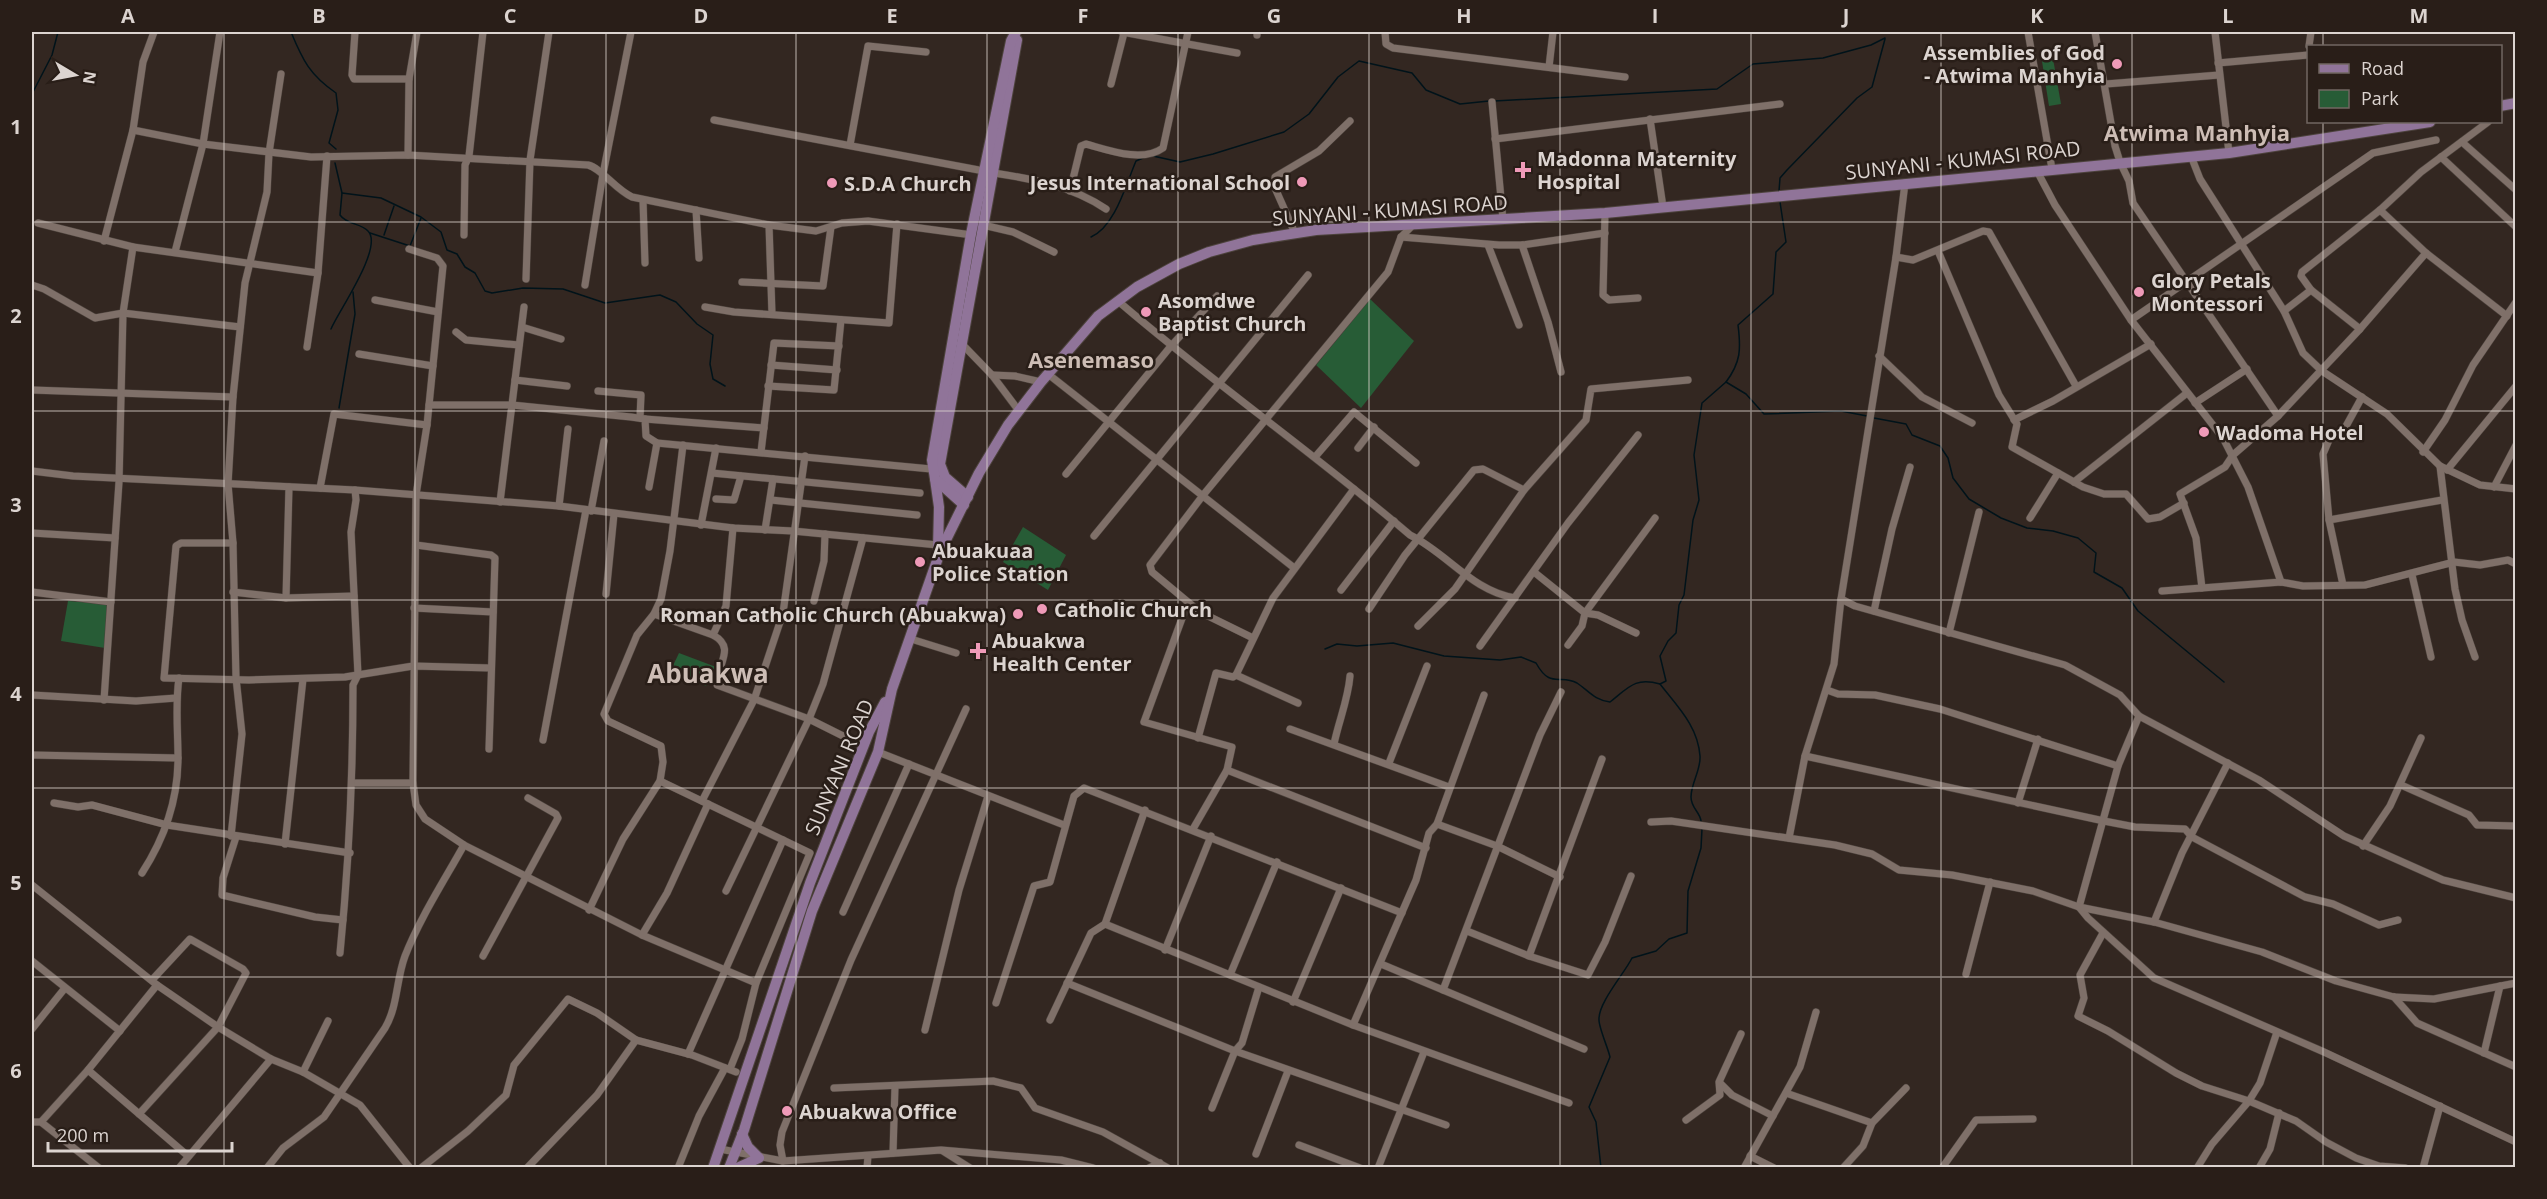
<svg xmlns="http://www.w3.org/2000/svg" width="2547" height="1199" font-family="'Open Sans',sans-serif">
	<style>
		.green { fill: #275c36 }
		.lines { fill: none; stroke-linecap: round; stroke-linejoin: round }
		.stream { stroke: #00131a; stroke-width: 1.5 }
		.street-casing { stroke: #4d433d; stroke-width: 8 }
		.primary-casing { stroke: #4d433d; stroke-width: 12 }
		.street { stroke: #7f7069; stroke-width: 7 }
		.primary { stroke: #907499; stroke-width: 10 }
		.grid { fill: none; stroke: #dcd4d0; stroke-width: 1.5; stroke-opacity: 0.55 }
		.poi-dot { fill: #ef9ab8; stroke: #291e18; stroke-width: 2 }
		.labels { text-anchor: middle; dominant-baseline: central; stroke-width: 5; stroke-linejoin: round; paint-order: stroke }
		.poi-label { font-size: 20px; font-weight: bold; fill: #dcd4d0; stroke: #291e18; text-anchor: start }
		.street-label { font-size: 20px; fill: #dcd4d0; stroke: #291e18 }
		.quarter-label { font-size: 22px; font-weight: bold; fill: #cdbdb5; stroke: #291e18 }
		.district-label { font-size: 26px; font-weight: bold; fill: #cdbdb5; stroke: #291e18 }
		.neatline { fill: none; stroke: #dcd4d0; stroke-width: 2 }
		.grid-label { font-size: 20px; text-anchor: middle; font-weight: bold; fill: #dcd4d0 }
	</style>
	<rect width="100%" height="100%" fill="#332721"/>
	<g class="green">
		<polygon points="2052,53 2061,104 2049,106 2041,55"/>
		<polygon points="1370,299 1414,341 1361,408 1316,365"/>
		<polygon points="1023,527 1066,555 1048,590 1003,562"/>
		<polygon points="68,601 109,603 105,648 61,641"/>
		<polygon points="679,653 716,667 706,686 670,672"/>
	</g>
	<g class="lines">
		<g class="stream">
			<path d="M 291,32 C 303,61 310,75 336,93 L 338,110 L 329,143 L 336,149"/>
			<polyline points="32,94 52,55 58,32"/>
			<polyline points="1494,101 1717,89 1753,64 1823,58 1871,45 1885,38"/>
			<polyline points="1153,156 1180,162 1213,154 1284,132 1309,114 1338,77 1359,61 1412,73 1426,90 1460,104 1489,101"/>
			<polyline points="1779,191 1780,178 1787,170 1857,98 1872,87 1885,39"/>
			<polyline points="342,193 381,198 421,217 441,232 447,250 457,254 465,267 475,273 485,291 492,293 523,288 563,289 605,303 660,295 676,302 697,324 713,335 710,364 713,379 725,386"/>
			<polyline points="370,233 410,246 421,218"/>
			<polyline points="384,235 394,206"/>
			<path d="M 1091,237 C 1115,227 1126,184 1136,161 L 1143,158"/>
			<path d="M 331,329 C 338,312 384,247 368,231 C 361,223 347,225 340,215 L 342,193 L 335,163"/>
			<path d="M 1726,382 C 1741,362 1741,349 1738,325 L 1773,294 L 1776,252 L 1786,242 L 1780,202"/>
			<polyline points="339,408 355,314 353,292"/>
			<polyline points="1874,418 1906,424 1912,435 1940,446 1948,458 1953,478 1969,499 2001,518 2027,528 2053,531 2078,538 2096,553 2094,572 2122,588 2138,611 2224,682"/>
			<path d="M 1325,649 L 1337,644 L 1357,646 L 1393,643 L 1444,656 L 1500,660 L 1521,657 L 1536,663 C 1551,690 1560,673 1577,683 C 1589,691 1594,700 1610,702 C 1629,687 1635,677 1660,684 L 1666,681 L 1660,656 L 1668,641 L 1676,633 L 1679,605 L 1684,595 L 1693,520 L 1699,500 L 1694,455 L 1702,403 L 1726,382 L 1746,394 L 1764,414 L 1841,411 L 1867,416"/>
			<path d="M 1660,684 C 1677,706 1698,726 1700,756 C 1701,770 1691,783 1691,797 C 1691,808 1700,812 1701,821"/>
			<path d="M 1601,1168 L 1596,1122 L 1589,1107 L 1610,1057 C 1608,1048 1599,1028 1599,1020 C 1598,1003 1624,974 1632,958 L 1656,951 L 1669,939 L 1687,933 L 1688,891 L 1701,848 L 1702,829"/>
		</g>
		<defs>
			<g id="street">
				<polyline points="355,32 352,75 354,79 409,79"/>
				<polyline points="1122,32 1237,53"/>
				<polyline points="1385,32 1386,44 1393,48 1625,77"/>
				<polyline points="2028,32 2052,169"/>
				<polyline points="2095,32 2115,146 2120,162 2129,181 2133,203 2278,416"/>
				<polyline points="2215,32 2229,153"/>
				<polyline points="1257,35 1257,32"/>
				<polyline points="2309,46 2311,32"/>
				<polyline points="2218,63 2308,55"/>
				<polyline points="1549,67 1553,32"/>
				<polyline points="1111,84 1124,33"/>
				<polyline points="2106,84 2219,75"/>
				<polyline points="1492,102 1503,220"/>
				<polyline points="1650,119 1663,207"/>
				<polyline points="714,120 984,171"/>
				<path d="M 133,130 L 203,144 L 311,157 L 408,155 L 588,165 C 601,168 615,189 632,197 L 769,225 L 816,231 L 842,223 L 868,221 L 972,235"/>
				<polyline points="1495,139 1780,104"/>
				<polyline points="2462,142 2516,190"/>
				<polyline points="850,145 868,46 926,52"/>
				<polyline points="408,155 409,79 417,32"/>
				<polyline points="2191,156 2200,179 2284,311 2303,353 2322,371 2387,414 2440,466 2480,485 2516,489"/>
				<polyline points="2441,157 2516,227"/>
				<polyline points="2037,171 2055,205 2131,320 2223,438 2248,487 2281,582"/>
				<path d="M 994,173 C 1033,179 1072,186 1106,209"/>
				<path d="M 1070,191 L 1081,146 L 1086,144 C 1108,150 1142,163 1163,148 L 1188,32"/>
				<polyline points="643,200 645,263"/>
				<polyline points="696,210 699,258"/>
				<polyline points="2380,210 2426,253 2507,316"/>
				<polyline points="1605,213 1603,295 1609,300 1638,298"/>
				<polyline points="38,223 133,247 318,273"/>
				<polyline points="769,225 772,314"/>
				<polyline points="983,225 1013,232 1054,252"/>
				<polyline points="1295,233 1275,188 1275,177 1319,151 1350,121"/>
				<polyline points="464,235 465,165 469,156 483,32"/>
				<polyline points="1401,237 1499,245 1522,245 1605,233"/>
				<polyline points="104,241 133,130 143,62 154,32"/>
				<polyline points="1488,245 1519,325"/>
				<polyline points="1522,245 1548,322 1561,372"/>
				<polyline points="409,249 437,258 443,266 427,425 416,495 413,783 416,805 425,819 464,845 642,935 756,983"/>
				<polyline points="1938,251 1999,395 2017,424 2012,447 2083,487 2104,494 2126,494 2148,519 2160,517 2184,503"/>
				<polyline points="175,252 203,144 220,32"/>
				<polyline points="1896,257 1913,260 1983,231 1989,232 2076,386"/>
				<polyline points="526,279 530,160 549,32"/>
				<polyline points="742,282 823,286 831,227"/>
				<polyline points="32,285 44,289 95,318 123,313 240,327"/>
				<polyline points="585,285 603,174 631,32"/>
				<polyline points="375,300 438,312"/>
				<path d="M 1118,301 C 1212,382 1315,454 1410,535 C 1447,553 1472,591 1515,598"/>
				<polyline points="705,307 734,312 889,323 897,224"/>
				<polyline points="2284,311 2311,290"/>
				<polyline points="2131,320 2373,153 2436,140"/>
				<polyline points="522,327 561,339"/>
				<polyline points="2360,329 2311,290 2301,276 2302,272 2380,210 2421,172 2488,122"/>
				<polyline points="456,332 466,340 519,345"/>
				<polyline points="962,344 992,375 1019,411"/>
				<polyline points="307,347 318,273 327,156"/>
				<polyline points="359,354 433,366"/>
				<polyline points="1879,356 1922,397 1972,423"/>
				<polyline points="771,365 837,370"/>
				<polyline points="1048,374 1293,567"/>
				<polyline points="992,375 1015,376 1041,382"/>
				<polyline points="515,380 567,386"/>
				<polyline points="768,386 834,390 841,320"/>
				<polyline points="32,390 233,397"/>
				<polyline points="598,391 641,395 640,418"/>
				<polyline points="2195,403 2247,369"/>
				<polyline points="429,405 512,405 631,417 645,419 646,436 657,443 931,469"/>
				<polyline points="645,419 764,428"/>
				<polyline points="2014,420 2053,401 2151,344"/>
				<polyline points="1358,448 1374,427"/>
				<polyline points="761,452 774,343 839,346"/>
				<polyline points="2423,452 2445,420 2473,365 2516,302"/>
				<polyline points="1315,457 1354,412 1416,463"/>
				<polyline points="2440,466 2455,589 2462,620 2475,657"/>
				<polyline points="2447,470 2516,386"/>
				<polyline points="32,471 73,476 355,490 559,506 733,528 793,531 938,545"/>
				<polyline points="712,473 920,493"/>
				<polyline points="1066,474 1171,346 1217,296"/>
				<polyline points="2074,482 2187,393"/>
				<polyline points="649,487 657,443"/>
				<polyline points="2494,487 2516,445"/>
				<polyline points="320,488 334,414 427,425"/>
				<polyline points="716,499 734,500 741,476"/>
				<polyline points="771,500 917,515"/>
				<polyline points="500,502 524,307"/>
				<polyline points="559,506 568,429"/>
				<polyline points="591,511 604,441"/>
				<polyline points="2030,518 2058,473"/>
				<polyline points="2329,520 2442,500"/>
				<polyline points="701,525 716,448"/>
				<path d="M 733,528 L 726,606 L 713,635 C 737,648 716,665 717,685 L 809,719 L 863,746"/>
				<polyline points="765,530 773,479"/>
				<polyline points="32,533 115,538"/>
				<polyline points="1094,536 1308,275"/>
				<polyline points="233,543 181,543 176,546 164,678 249,680 345,677 413,666 491,668"/>
				<polyline points="416,545 491,555 495,558 489,749"/>
				<polyline points="1534,572 1585,613 1598,615 1636,633"/>
				<polyline points="2412,575 2431,657"/>
				<polyline points="2343,585 2329,520 2323,454 2329,440 2345,428 2362,397"/>
				<polyline points="2202,588 2196,538 2180,494 2225,467 2233,455 2278,416 2360,329 2426,253"/>
				<polyline points="1341,590 1394,521"/>
				<polyline points="2162,591 2281,582 2303,586 2365,585 2454,562 2480,565 2508,560 2516,564"/>
				<polyline points="32,592 111,602"/>
				<polyline points="233,592 286,598 354,596"/>
				<polyline points="606,594 614,514"/>
				<polyline points="286,598 289,487"/>
				<polyline points="1841,599 1855,606 2065,665 2120,695 2139,716 2259,780 2344,836 2443,880 2516,898"/>
				<polyline points="814,601 824,561 825,534"/>
				<polyline points="1188,602 1144,722 1232,747 1227,770 1193,829"/>
				<polyline points="414,608 493,612"/>
				<polyline points="1369,609 1405,555 1474,470 1483,469 1524,490"/>
				<polyline points="1874,611 1892,529 1910,467"/>
				<polyline points="654,614 713,635"/>
				<polyline points="1418,626 1455,589 1524,490 1586,420 1591,389 1688,380"/>
				<polyline points="1949,633 1979,512"/>
				<polyline points="1253,638 1200,612 1152,572 1150,565 1204,494 1388,272 1401,237 1413,225"/>
				<polyline points="911,639 956,653"/>
				<polyline points="1568,645 1582,626 1585,613 1655,518"/>
				<polyline points="1480,646 1568,523 1638,435"/>
				<polyline points="1236,675 1298,703"/>
				<polyline points="1827,690 1838,694 1875,695 1940,709 2118,766"/>
				<polyline points="32,695 136,701 176,698"/>
				<polyline points="104,700 119,482 123,313 133,247"/>
				<polyline points="2139,716 2118,766 2079,907 2088,918 2154,978 2324,1052 2516,1142"/>
				<polyline points="1290,729 1449,787"/>
				<polyline points="1198,738 1216,673 1233,677 1236,675 1273,598 1354,489"/>
				<polyline points="543,740 586,510"/>
				<path d="M 1334,744 C 1339,720 1348,700 1350,676"/>
				<polyline points="878,752 1064,825"/>
				<polyline points="32,755 178,758"/>
				<polyline points="1805,756 2104,821 2135,827 2185,829 2192,837 2305,897 2333,904 2379,925 2398,920"/>
				<polyline points="1389,763 1427,666"/>
				<polyline points="1227,770 1426,848"/>
				<polyline points="660,781 810,853 756,983 742,1039 730,1069"/>
				<polyline points="354,783 413,783"/>
				<polyline points="2401,785 2469,815 2477,825 2516,826"/>
				<polyline points="702,801 754,700 783,613 805,456"/>
				<polyline points="54,803 78,807 92,805 167,825 350,853"/>
				<polyline points="2018,803 2038,739"/>
				<polyline points="1651,822 1671,821 1835,845 1872,854 1899,870 1952,875 2033,891 2079,907 2154,922 2262,952 2336,981 2394,997 2434,999 2516,983"/>
				<polyline points="1437,824 1497,846 1560,877"/>
				<polyline points="231,836 242,734 236,678 233,543 228,484 233,397 245,283 267,192 269,153 281,74"/>
				<polyline points="236,837 223,878 222,895 315,917 343,920"/>
				<polyline points="1789,838 1805,756 1834,664 1841,599 1896,257 1905,183"/>
				<polyline points="285,844 303,679"/>
				<polyline points="2363,846 2390,806 2421,738"/>
				<path d="M 142,873 C 164,839 178,799 178,758 C 178,731 175,705 179,678"/>
				<polyline points="32,885 157,985 218,1027 271,1059 303,1072 360,1105 410,1168"/>
				<polyline points="726,891 809,719 823,684 863,538"/>
				<polyline points="589,910 623,839 660,781 663,762 661,746 608,721 604,714 637,635 654,614 661,599 670,551 683,445"/>
				<polyline points="843,912 909,764"/>
				<polyline points="2154,922 2182,853 2228,763"/>
				<polyline points="1105,924 1145,810"/>
				<polyline points="1467,931 1529,956 1588,975 1605,942 1631,876"/>
				<polyline points="2103,933 2080,975 2084,998 2078,1016 2108,1031 2176,1073 2202,1086 2249,1101 2212,1144 2197,1168"/>
				<polyline points="642,935 667,893 708,804"/>
				<polyline points="1165,950 1211,836"/>
				<path d="M 340,953 C 349,863 353,775 353,685 L 358,675 L 351,532 L 356,500 L 355,490"/>
				<polyline points="483,956 558,818 556,814 528,798"/>
				<polyline points="1529,956 1602,759"/>
				<polyline points="32,961 120,1031"/>
				<polyline points="1381,964 1584,1049"/>
				<polyline points="1966,974 1990,882"/>
				<polyline points="1230,975 1277,862"/>
				<polyline points="1067,983 1235,1051 1446,1125"/>
				<polyline points="1443,990 1540,735 1561,692"/>
				<polyline points="2394,997 2417,1023 2516,1067"/>
				<polyline points="1293,1002 1341,888"/>
				<polyline points="996,1003 1034,886 1050,882 1074,796 1084,788 1402,913"/>
				<polyline points="1050,1020 1091,933 1105,924 1353,1025 1569,1103"/>
				<polyline points="1353,1025 1416,880 1429,833 1437,824 1484,695"/>
				<polyline points="32,1029 65,988"/>
				<polyline points="925,1030 959,890 988,796"/>
				<polyline points="2277,1032 2260,1083 2249,1101 2296,1121 2326,1142 2356,1158 2379,1166 2405,1168"/>
				<polyline points="2484,1053 2500,986"/>
				<polyline points="688,1054 783,840"/>
				<polyline points="88,1070 188,1156"/>
				<polyline points="303,1072 328,1021"/>
				<polyline points="1720,1083 1732,1095 1773,1116"/>
				<polyline points="834,1088 993,1081 1021,1088 1035,1108 1103,1132 1168,1168"/>
				<polyline points="1786,1093 1872,1123"/>
				<polyline points="1212,1108 1235,1051 1242,1043 1259,987"/>
				<polyline points="139,1114 218,1027 246,973 243,969 190,939 152,980"/>
				<polyline points="1686,1120 1720,1095 1719,1082 1741,1034"/>
				<polyline points="32,1122 41,1122 99,1168"/>
				<polyline points="41,1122 88,1070 157,985"/>
				<polyline points="1299,1145 1360,1168"/>
				<polyline points="720,1149 783,1161 941,1150 1061,1160 1093,1168"/>
				<polyline points="943,1151 970,1168"/>
				<polyline points="893,1153 895,1086"/>
				<polyline points="1256,1154 1288,1071"/>
				<polyline points="1750,1156 1774,1168"/>
				<polyline points="783,1161 780,1145 782,1132 851,960 966,709"/>
				<polyline points="179,1168 271,1059"/>
				<path d="M 267,1168 L 283,1148 L 324,1117 L 385,1028 C 398,1006 396,980 405,956 C 420,918 444,881 464,845"/>
				<polyline points="421,1168 468,1131 506,1095 514,1065 568,999 597,1013 636,1040"/>
				<polyline points="527,1168 597,1095 636,1040 692,1055 736,1072"/>
				<polyline points="678,1168 699,1116 725,1068"/>
				<polyline points="867,1168 868,1156"/>
				<polyline points="1149,1168 1160,1163"/>
				<polyline points="1378,1168 1424,1052"/>
				<polyline points="1744,1168 1800,1067 1816,1012"/>
				<polyline points="1843,1168 1863,1146 1872,1123 1906,1088"/>
				<polyline points="1942,1168 1976,1120 2033,1119"/>
				<polyline points="2259,1168 2270,1149 2279,1113"/>
				<polyline points="2423,1168 2440,1106"/>
			</g>
			<g id="primary">
				<polyline points="2500,106 2516,103"/>
				<polyline points="935,479 939,507 938,550"/>
				<polyline points="968,497 945,477 940,464 1017,40"/>
				<polyline points="964,505 935,479 932,460 971,234 1011,41 1016,32"/>
				<polyline points="713,1168 810,883 869,732 885,702"/>
				<polyline points="729,1168 744,1130 812,911 878,752 892,689 940,552 979,473 1008,425 1041,382 1098,316 1137,287 1179,264 1209,252 1253,240 1316,230 1605,213 2229,153 2430,122"/>
				<polyline points="737,1168 759,1158 748,1147 742,1134"/>
			</g>
		</defs>
		<use href="#street" class="street-casing"/>
		<use href="#primary" class="primary-casing"/>
		<use href="#street" class="street"/>
		<use href="#primary" class="primary"/>
	</g>
	<path class="grid" d="M 224,32 L 224,1168M 415,32 L 415,1168M 606,32 L 606,1168M 796,32 L 796,1168M 987,32 L 987,1168M 1178,32 L 1178,1168M 1369,32 L 1369,1168M 1560,32 L 1560,1168M 1751,32 L 1751,1168M 1941,32 L 1941,1168M 2132,32 L 2132,1168M 2323,32 L 2323,46M 2323,122 L 2323,1168M 32,222 L 2516,222M 32,411 L 2516,411M 32,600 L 2516,600M 32,788 L 2516,788M 32,977 L 2516,977"/>
	<g class="poi-dot">
		<circle cx="2117" cy="64" r="6"/>
		<path d="M1520 161h6v6h6v6h-6v6h-6v-6h-6v-6h6z"/>
		<circle cx="1302" cy="182" r="6"/>
		<circle cx="832" cy="183" r="6"/>
		<circle cx="2139" cy="292" r="6"/>
		<circle cx="1146" cy="312" r="6"/>
		<circle cx="2204" cy="432" r="6"/>
		<circle cx="920" cy="562" r="6"/>
		<circle cx="1042" cy="609" r="6"/>
		<circle cx="1018" cy="614" r="6"/>
		<path d="M975 642h6v6h6v6h-6v6h-6v-6h-6v-6h6z"/>
		<circle cx="787" cy="1111" r="6"/>
	</g>
	<g class="labels">
		<g class="poi-label">
			<text x="2105" y="52" text-anchor="end">Assemblies of God<tspan x="2105" dy="23">- Atwima Manhyia</tspan></text>
			<text x="1537" y="158">Madonna Maternity<tspan x="1537" dy="23">Hospital</tspan></text>
			<text x="1290" y="182" text-anchor="end">Jesus International School</text>
			<text x="844" y="183">S.D.A Church</text>
			<text x="2151" y="280">Glory Petals<tspan x="2151" dy="23">Montessori</tspan></text>
			<text x="1158" y="300">Asomdwe<tspan x="1158" dy="23">Baptist Church</tspan></text>
			<text x="2216" y="432">Wadoma Hotel</text>
			<text x="932" y="550">Abuakuaa<tspan x="932" dy="23">Police Station</tspan></text>
			<text x="1054" y="609">Catholic Church</text>
			<text x="1006" y="614" text-anchor="end">Roman Catholic Church (Abuakwa)</text>
			<text x="992" y="640">Abuakwa<tspan x="992" dy="23">Health Center</tspan></text>
			<text x="799" y="1111">Abuakwa Office</text>
		</g>
		<g class="street-label">
			<text transform="translate(1963 160) rotate(-6)">SUNYANI - KUMASI ROAD</text>
			<text transform="translate(1390 210) rotate(-4)">SUNYANI - KUMASI ROAD</text>
			<text transform="translate(839 767) rotate(-67)">SUNYANI ROAD</text>
		</g>
		<g class="quarter-label">
			<text x="2197" y="132">Atwima Manhyia</text>
			<text x="1091" y="359">Asenemaso</text>
		</g>
		<g class="district-label">
			<text x="708" y="673">Abuakwa</text>
		</g>
	</g>
	<rect width="2547" height="1199" fill="none" stroke="#291e18" stroke-width="66"/>
	<rect x="2307" y="45" width="195" height="78" fill="#291e18" stroke="#716762" stroke-width="1.5"/>
	<rect x="2319" y="64" width="30" height="9" fill="#907499" stroke="#716762" stroke-width="1.5"/>
	<text x="2361" y="75" font-size="18" fill="#dcd4d0">Road</text>
	<rect x="2319" y="90" width="30" height="18" fill="#275c36" stroke="#716762" stroke-width="1.5"/>
	<text x="2361" y="105" font-size="18" fill="#dcd4d0">Park</text>
	<g transform="translate(75 75) rotate(100)" stroke="#291e18" stroke-width="4.5" paint-order="stroke">
	<path d="M0-4.5L10 22L0 15L-10 22Z" fill="#dcd4d0"/>
	<text y="-9" font-size="16" font-weight="bold" text-anchor="middle" fill="#dcd4d0">N</text>
	</g>
	<path d="M48 1142v9h184v-9" fill="none" stroke="#dcd4d0" stroke-width="3"/>
	<text x="57" y="1142" font-size="18" fill="#dcd4d0" stroke="#291e18" stroke-width="4.5" paint-order="stroke">200 m</text>
	<rect x="33" y="33" width="2481" height="1133" class="neatline"/>
	<g class="grid-label">
		<text x="128" y="23">A</text>
		<text x="319" y="23">B</text>
		<text x="510" y="23">C</text>
		<text x="701" y="23">D</text>
		<text x="892" y="23">E</text>
		<text x="1083" y="23">F</text>
		<text x="1274" y="23">G</text>
		<text x="1464" y="23">H</text>
		<text x="1655" y="23">I</text>
		<text x="1846" y="23">J</text>
		<text x="2037" y="23">K</text>
		<text x="2228" y="23">L</text>
		<text x="2419" y="23">M</text>
		<text x="16" y="134">1</text>
		<text x="16" y="323">2</text>
		<text x="16" y="512">3</text>
		<text x="16" y="701">4</text>
		<text x="16" y="890">5</text>
		<text x="16" y="1078">6</text>
	</g>
</svg>
